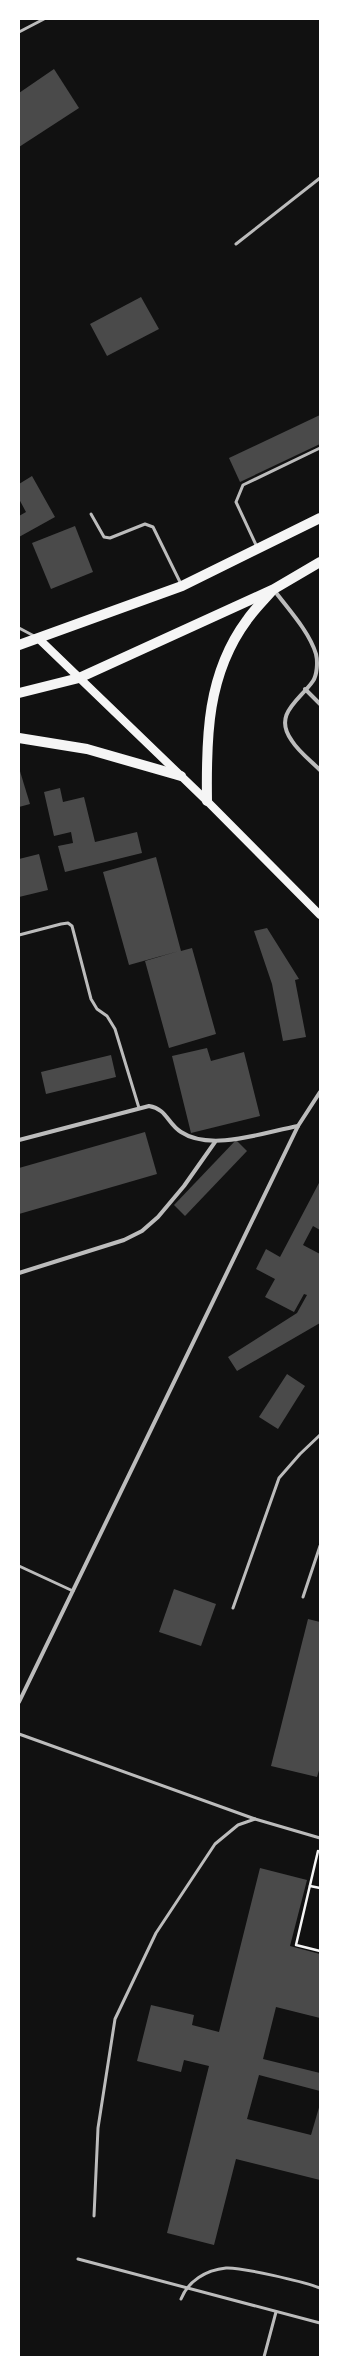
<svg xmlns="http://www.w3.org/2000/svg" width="339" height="2376" font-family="Commissioner,sans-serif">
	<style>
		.building { fill: #4a4a4a }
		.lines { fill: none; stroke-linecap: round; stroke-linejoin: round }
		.path { stroke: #f5f5f5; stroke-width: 2.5 }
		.service { stroke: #bcbcbc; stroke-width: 3 }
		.minor { stroke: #bcbcbc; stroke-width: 4 }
		.secondary { stroke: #f5f5f5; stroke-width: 8 }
		.primary { stroke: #f5f5f5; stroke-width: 10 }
	</style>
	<rect width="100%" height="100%" fill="#111"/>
	<g class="building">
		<polygon points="54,69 79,108 19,147 19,93"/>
		<polygon points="141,297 159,329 107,356 90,324"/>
		<polygon points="320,415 320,444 240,482 229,458"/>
		<polygon points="32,476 55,517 19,537 19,516 26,512 19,499 19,484"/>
		<polygon points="75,526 93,572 51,589 32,543"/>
		<polygon points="19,768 30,804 19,807"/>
		<polygon points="60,788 63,802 84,797 95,842 137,832 142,853 65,872 58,846 73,843 71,832 54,836 44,792"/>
		<polygon points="39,854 48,890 19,897 19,859"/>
		<polygon points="156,857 181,951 192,948 216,1034 169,1048 145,961 179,951 129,965 103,872"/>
		<polygon points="267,928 299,979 295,980 306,1037 283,1041 272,984 254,931"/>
		<polygon points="207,1048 211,1061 244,1052 260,1116 191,1133 172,1056"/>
		<polygon points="111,1055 116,1077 46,1094 41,1072"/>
		<polygon points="145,1132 157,1174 19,1214 19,1168"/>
		<polygon points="236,1140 247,1151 185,1216 174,1205"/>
		<polygon points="320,1181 320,1230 313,1226 303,1245 320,1254 320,1323 237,1371 228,1357 297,1313 307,1295 304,1294 294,1312 265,1297 275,1279 256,1269 266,1249 280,1257"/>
		<polygon points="287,1374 305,1386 278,1429 259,1417"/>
		<polygon points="174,1589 216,1604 201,1646 159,1632"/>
		<polygon points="308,1619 320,1622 320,1767 317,1777 271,1766"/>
		<polygon points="260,1868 307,1880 290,1946 320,1954 320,2018 276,2007 263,2059 320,2073 320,2091 259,2075 247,2119 311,2135 320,2104 320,2180 236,2159 214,2245 167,2233 209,2066 184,2060 181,2072 137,2061 151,2005 194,2015 192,2025 219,2032"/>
	</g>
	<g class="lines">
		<g class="path">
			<polyline points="318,1851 296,1945 320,1951"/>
			<polyline points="310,1886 320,1888"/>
		</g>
		<g class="service">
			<polyline points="19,32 44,19"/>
			<polyline points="236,244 320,178"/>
			<polyline points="91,514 104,537 110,538 145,524 153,527 181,584"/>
			<polyline points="257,547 236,502 243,485 320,448"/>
			<polyline points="19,628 36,637"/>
			<polyline points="19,935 61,924 68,923 72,926 91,999 97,1009 107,1016 115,1029 139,1108"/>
			<polyline points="19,1566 73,1591"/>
			<polyline points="303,1597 320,1546"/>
			<polyline points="233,1608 279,1478 300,1454 320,1435"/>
			<polyline points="19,1734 255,1819"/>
			<polyline points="94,2216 98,2128 115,2019 156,1933 215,1844 238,1825 255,1819 320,1838"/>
			<polyline points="78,2259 320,2323"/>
			<path d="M 181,2299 C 188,2281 206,2270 226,2268 C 241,2267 305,2282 320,2288"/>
			<polyline points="264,2357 276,2312"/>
		</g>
		<g class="minor">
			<path d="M 274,590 C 288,609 309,631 316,654 C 318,662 317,675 313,681 C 300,700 272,714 292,741 C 299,752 311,761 320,770"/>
			<polyline points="305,689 320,704"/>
			<path d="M 19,1140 L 149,1106 C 167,1109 167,1123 181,1132 C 211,1152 265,1132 298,1126"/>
			<polyline points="19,1273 124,1240 142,1231 158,1217 184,1186 215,1142"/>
			<polyline points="19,1702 298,1126 320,1092"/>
		</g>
		<polyline class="secondary" points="39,639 207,801 320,915"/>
		<g class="primary">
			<polyline points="19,645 182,586 320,518"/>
			<polyline points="19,693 79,678 274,589 320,562"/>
			<polyline points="19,738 87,749 181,776"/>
			<path d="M 207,801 C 206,737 207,674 247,620 C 254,610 263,601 271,592"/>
		</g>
	</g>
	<rect width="339" height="2376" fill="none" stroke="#ffffff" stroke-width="40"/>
</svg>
